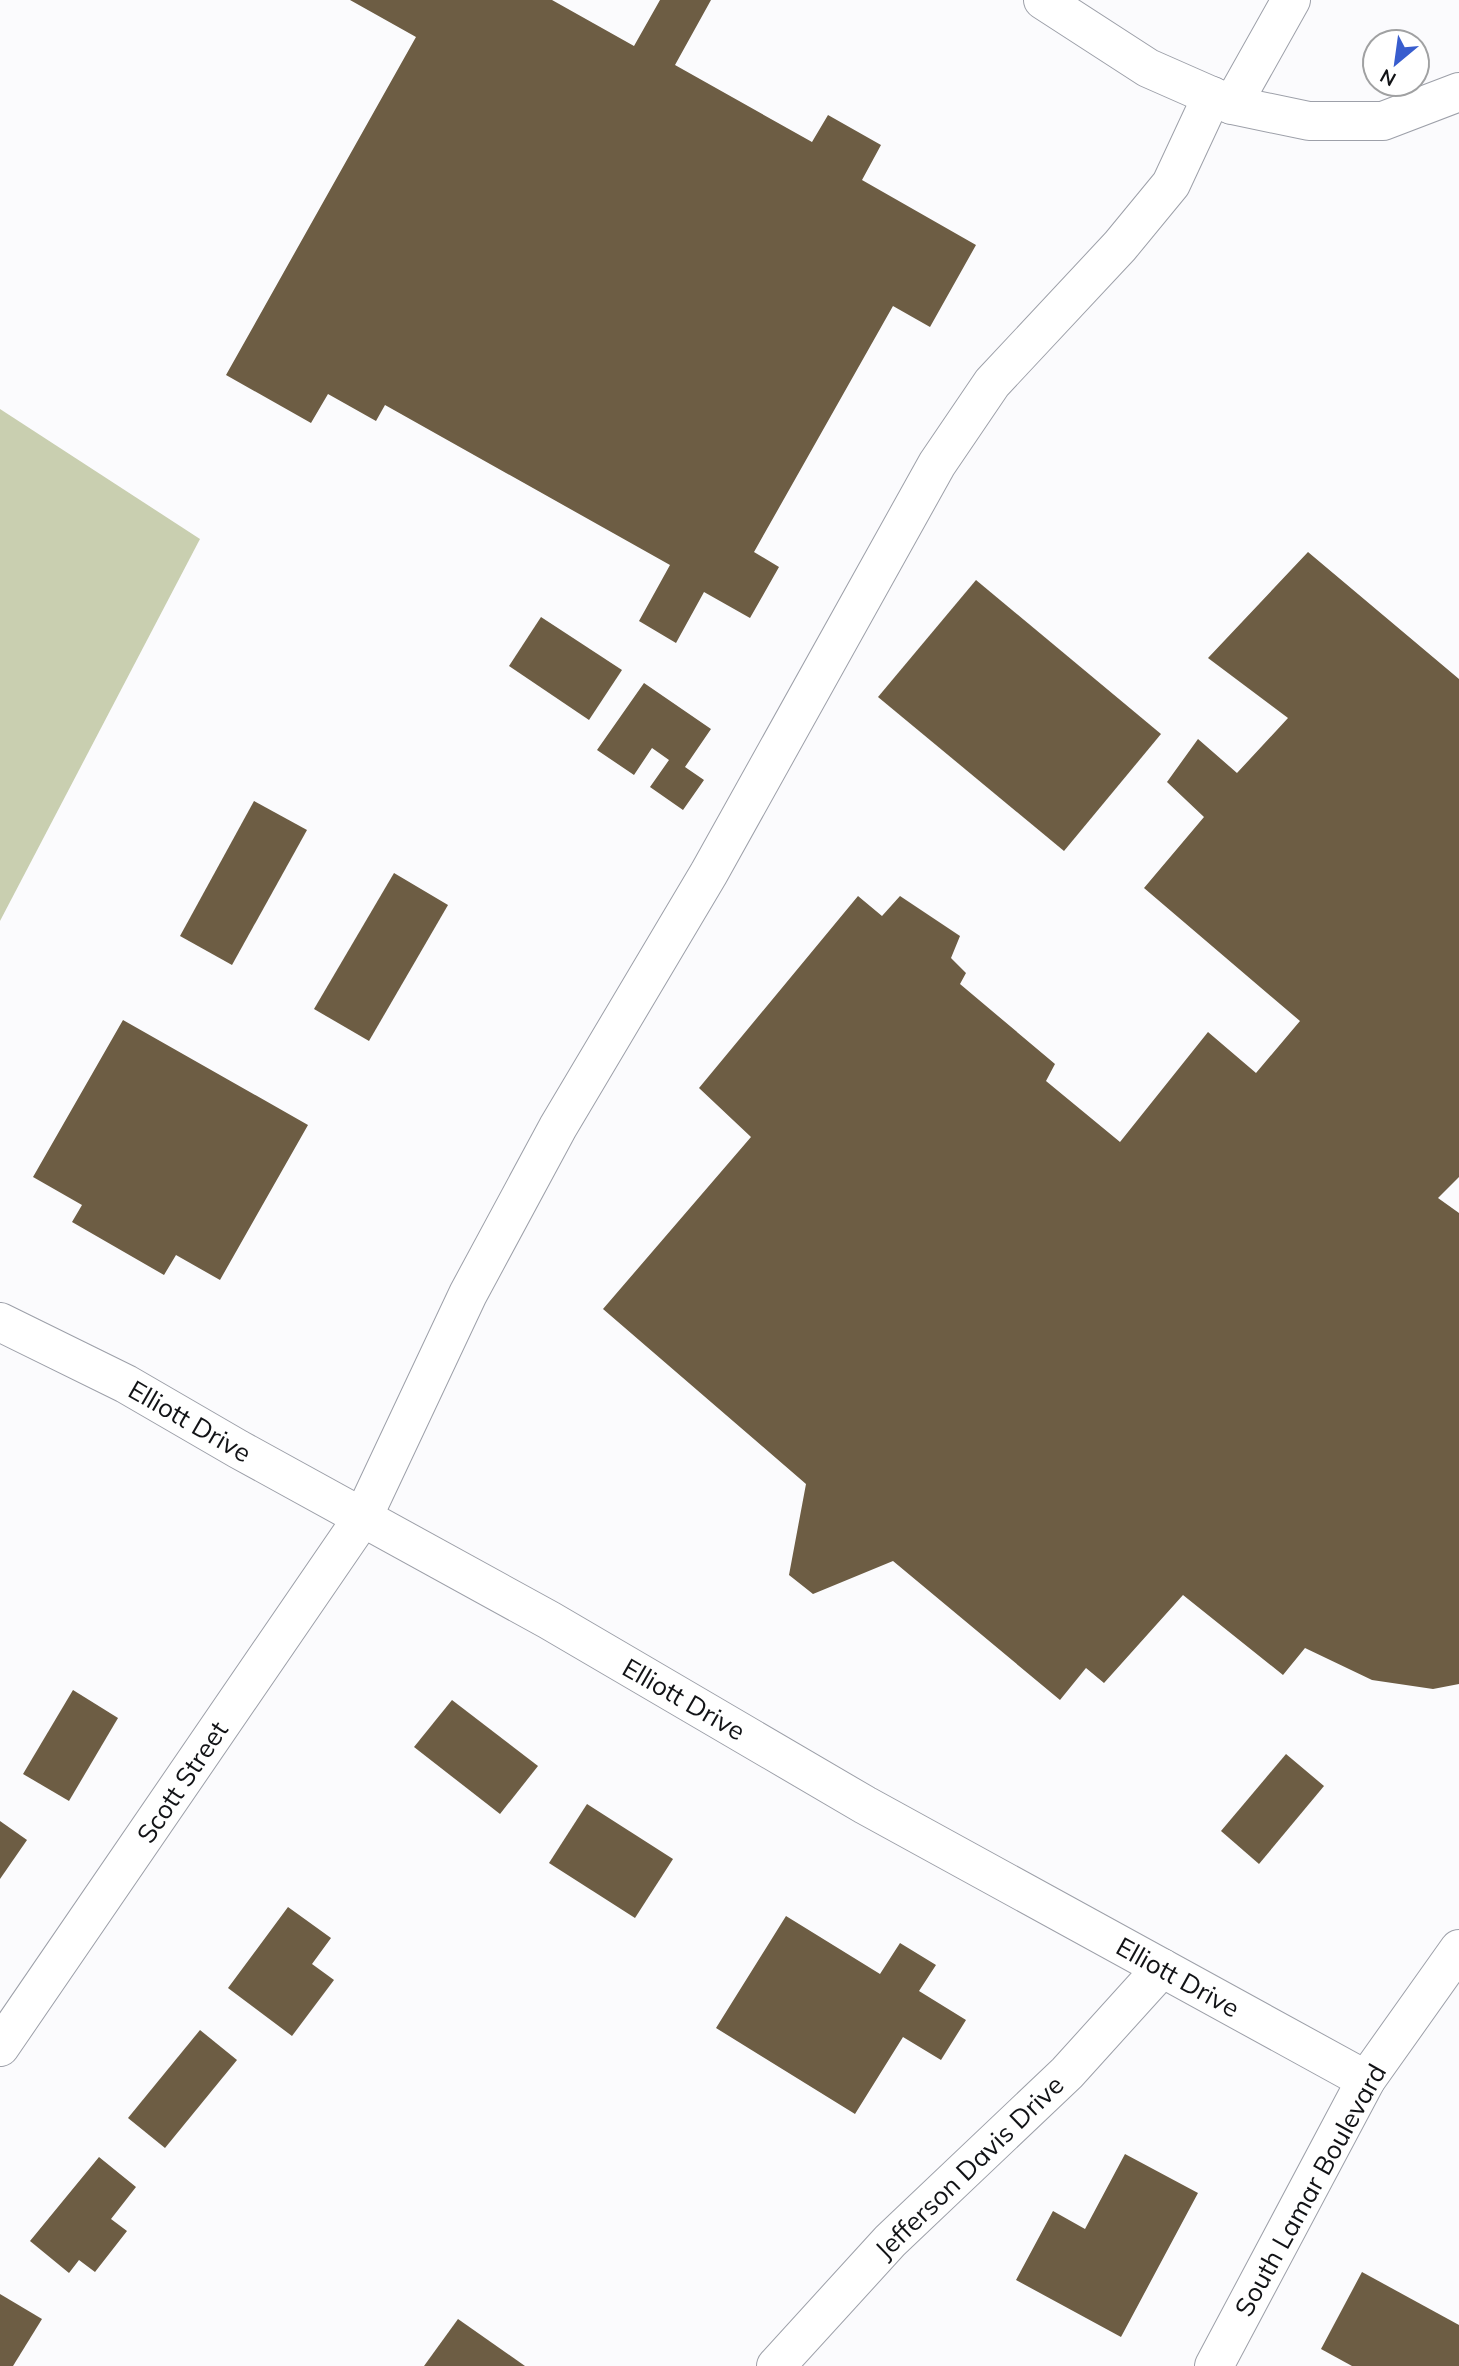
<svg xmlns="http://www.w3.org/2000/svg" width="1459" height="2366" font-family="Mulish,sans-serif">
	<style>
		.forest { fill: #c9cfb0 }
		.building { fill: #6d5d44 }
		.lines { fill: none; stroke-linecap: round; stroke-linejoin: round }
		.minor-casing { stroke: #9da0a9; stroke-width: 40 }
		.minor { stroke: #fff; stroke-width: 38 }
		.labels { text-anchor: middle; dominant-baseline: central; stroke-width: 7; stroke-linejoin: round; paint-order: stroke }
		.street-label { font-size: 26px; fill: #121316; stroke: #fff }
	</style>
	<rect width="100%" height="100%" fill="#fbfbfd"/>
	<polygon class="forest" points="0,409 200,539 0,921"/>
	<g class="building">
		<polygon points="350,0 552,0 634,46 660,0 711,0 675,65 812,142 828,115 881,145 862,180 976,245 930,327 893,306 754,552 779,567 750,618 704,592 676,643 639,621 670,565 385,405 376,421 328,394 311,423 226,375 416,37"/>
		<polygon points="1308,552 1459,679 1459,1177 1438,1198 1459,1213 1459,1684 1433,1689 1372,1680 1305,1648 1283,1675 1183,1595 1104,1683 1086,1668 1060,1700 893,1561 813,1594 789,1575 806,1484 603,1309 751,1137 699,1088 858,896 882,916 900,896 960,936 951,958 966,973 960,984 1055,1064 1046,1081 1120,1142 1208,1032 1256,1073 1300,1021 1144,888 1204,817 1167,782 1198,739 1237,773 1288,718 1208,658"/>
		<polygon points="976,580 1161,734 1064,851 878,697"/>
		<polygon points="541,617 622,670 589,720 509,666"/>
		<polygon points="644,683 711,729 685,767 704,780 683,810 650,787 669,760 652,748 634,775 597,750"/>
		<polygon points="254,801 307,830 232,965 180,936"/>
		<polygon points="394,873 448,905 369,1041 314,1009"/>
		<polygon points="123,1020 308,1125 220,1280 176,1255 164,1275 72,1222 82,1205 33,1177"/>
		<polygon points="73,1690 118,1718 69,1801 23,1774"/>
		<polygon points="452,1700 538,1766 500,1814 414,1747"/>
		<polygon points="1286,1754 1324,1786 1259,1864 1221,1831"/>
		<polygon points="587,1804 673,1859 635,1918 549,1863"/>
		<polygon points="0,1821 27,1840 0,1879"/>
		<polygon points="288,1907 331,1938 312,1964 334,1980 292,2036 228,1988"/>
		<polygon points="786,1916 880,1974 900,1943 936,1965 919,1991 966,2020 941,2060 903,2037 855,2114 716,2028"/>
		<polygon points="200,2030 237,2060 165,2148 128,2118"/>
		<polygon points="1125,2154 1198,2193 1121,2337 1016,2280 1053,2211 1085,2229"/>
		<polygon points="99,2157 136,2187 111,2219 127,2231 95,2272 79,2260 69,2273 30,2241"/>
		<polygon points="1362,2272 1459,2325 1459,2366 1352,2366 1321,2349"/>
		<polygon points="0,2294 42,2319 13,2366 0,2366"/>
		<polygon points="458,2319 525,2366 424,2366"/>
	</g>
	<g class="lines">
		<defs>
			<g id="minor">
				<polyline points="1043,0 1148,68 1232,105 1309,121 1383,121 1459,92"/>
				<polyline points="1232,105 1291,0"/>
				<polyline points="0,1322 126,1384 238,1449 549,1620 865,1805 1366,2080"/>
				<polyline points="0,2047 363,1517 468,1294 558,1127 709,873 937,464 992,383 1120,246 1171,184 1212,96"/>
				<polyline points="776,2366 890,2241 1067,2073 1162,1968"/>
				<polyline points="1214,2366 1366,2080 1459,1949"/>
			</g>
		</defs>
		<use href="#minor" class="minor-casing"/>
		<use href="#minor" class="minor"/>
	</g>
	<g class="labels">
		<g class="street-label">
			<text transform="translate(190 1421) rotate(30)">Elliott Drive</text>
			<text transform="translate(684 1699) rotate(30)">Elliott Drive</text>
			<text transform="translate(182 1782) rotate(-56)">Scott Street</text>
			<text transform="translate(1178 1977) rotate(29)">Elliott Drive</text>
			<text transform="translate(969 2167) rotate(-44)">Jefferson Davis Drive</text>
			<text transform="translate(1310 2190) rotate(-61)">South Lamar Boulevard</text>
		</g>
	</g>
	<g transform="translate(1396 63) rotate(209)"><circle r="33" fill="#ffffff" stroke="#a0a1a2" stroke-width="2"/>
	<path d="M0-5L12 26L0 18L-12 26Z" fill="#385dce"/>
	<text y="-10" font-size="19" font-weight="bold" text-anchor="middle" fill="#121316">N</text>
	</g>
</svg>
